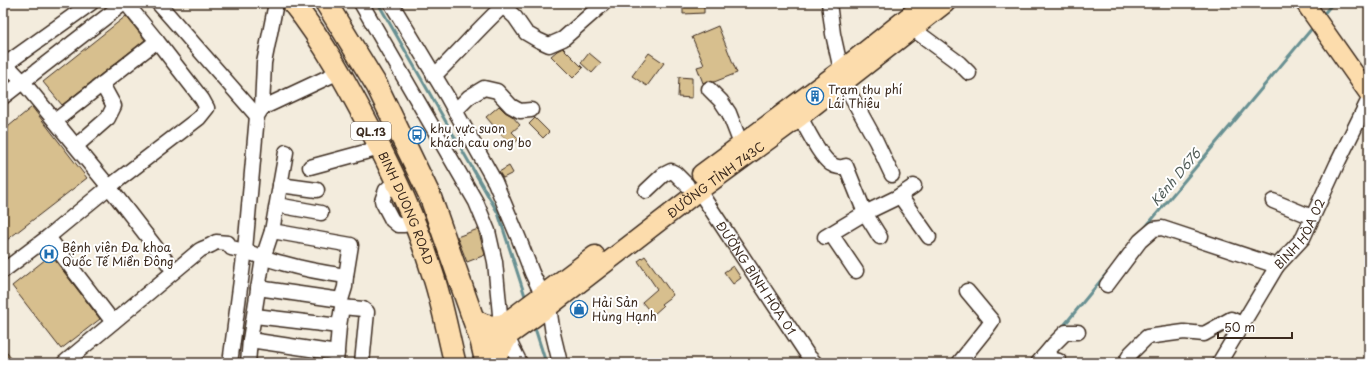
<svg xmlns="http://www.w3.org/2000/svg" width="1372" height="366" font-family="'Playpen Sans',sans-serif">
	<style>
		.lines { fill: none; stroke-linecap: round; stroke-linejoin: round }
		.stream { stroke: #679092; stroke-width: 3 }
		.building { fill: #d7bf8e; stroke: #3b2a1e }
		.minor-casing { stroke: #3b2a1e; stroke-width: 17 }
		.major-casing { stroke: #3b2a1e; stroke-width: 21 }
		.highway-casing { stroke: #3b2a1e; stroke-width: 24 }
		.minor { stroke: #fff; stroke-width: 14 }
		.major { stroke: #fcdcac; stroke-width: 18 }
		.highway { stroke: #fcdcac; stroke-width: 21 }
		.labels { text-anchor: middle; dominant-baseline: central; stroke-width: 4; stroke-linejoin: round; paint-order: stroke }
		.shield { fill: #fff; stroke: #766a62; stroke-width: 1 }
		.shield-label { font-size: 11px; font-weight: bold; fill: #3b2a1e }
		.poi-label { font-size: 12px; fill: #3b2a1e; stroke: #fff; text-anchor: start }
		.street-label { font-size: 12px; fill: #3b2a1e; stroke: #fff }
		.water-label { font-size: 13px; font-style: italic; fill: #515d58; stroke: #fff }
	</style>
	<rect width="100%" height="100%" fill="#f3ecdd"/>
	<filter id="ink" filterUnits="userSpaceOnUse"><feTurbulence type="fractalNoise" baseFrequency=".025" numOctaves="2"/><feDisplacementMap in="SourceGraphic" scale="8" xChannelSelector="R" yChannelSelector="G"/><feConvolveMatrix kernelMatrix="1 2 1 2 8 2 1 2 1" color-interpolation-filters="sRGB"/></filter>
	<g filter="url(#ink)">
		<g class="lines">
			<g class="stream">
				<polyline points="378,3 498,213 526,299"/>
				<polyline points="1321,17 1333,3"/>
				<polyline points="1144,229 1314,26"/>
				<polyline points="534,325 546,363"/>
				<polyline points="1061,329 1107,273"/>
			</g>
		</g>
		<g class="building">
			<polygon points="683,3 704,3 704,13 683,14"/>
			<polygon points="126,16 145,40 62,105 43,82"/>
			<polygon points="718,26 737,73 714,82 707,81 703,83 697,67 704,65 692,37"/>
			<polygon points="563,48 583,68 573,78 551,56 557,51"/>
			<polygon points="589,53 601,63 592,73 581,63"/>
			<polygon points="649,53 664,63 647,86 632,76"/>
			<polygon points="679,77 692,78 692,98 678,97"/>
			<polygon points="499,106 505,112 512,116 520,125 512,132 519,139 511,146 486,117"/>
			<polygon points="32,107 87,178 3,243 3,131"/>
			<polygon points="535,118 549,132 543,138 529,124"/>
			<polygon points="509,166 513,173 503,178 499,172"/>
			<polygon points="478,229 485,255 467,262 457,237"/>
			<polygon points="51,255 100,319 61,349 12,286"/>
			<polygon points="645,256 673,295 661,304 663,306 653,315 642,302 657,289 638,261"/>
			<polygon points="733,266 741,278 733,284 724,272"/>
			<polygon points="3,348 15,363 3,363"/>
		</g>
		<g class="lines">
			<defs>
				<g id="minor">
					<polyline points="158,3 257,116"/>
					<polyline points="361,3 476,202 488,231 495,262 501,325"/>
					<polyline points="391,3 448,98 495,182 519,239 532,273 542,294"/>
					<polyline points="829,3 833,34 841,70"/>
					<polyline points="913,29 959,63 969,73"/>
					<polyline points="6,64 23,82 109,187 174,271"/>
					<polyline points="3,66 91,3"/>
					<path d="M 434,76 C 458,53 479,28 503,6 L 515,17 L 526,33 L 538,40 L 549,45 L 563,39 L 604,3"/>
					<polyline points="844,83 876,141 892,175"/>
					<polyline points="709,89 721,101 729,113 741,144"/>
					<polyline points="3,97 124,3"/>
					<polyline points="262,108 339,72"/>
					<polyline points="455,111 469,97 484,88 497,91 511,106 520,111 531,110"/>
					<path d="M 800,117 C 807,129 820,157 831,164 C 835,167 841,168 846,166 L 865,213 L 896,198 L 914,186"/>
					<polyline points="55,121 157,41 126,3"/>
					<polyline points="76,146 108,118 114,106 102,84"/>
					<polyline points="310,167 380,148"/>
					<polyline points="396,181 386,190 382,201 392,220 398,225 404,225 414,219"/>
					<polyline points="280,185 317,190"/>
					<polyline points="646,191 663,175 671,171 675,173 687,185"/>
					<path id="s1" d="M 699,191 L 809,357 L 815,363"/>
					<polyline points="900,196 929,237"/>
					<polyline points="1273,201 1312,217"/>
					<polyline points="277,205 321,213"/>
					<polyline points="831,234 856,271"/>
					<polyline points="48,237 113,322"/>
					<polyline points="825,237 865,213 880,237"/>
					<polyline points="3,271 48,237 109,187 199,118 207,108 202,99 157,41"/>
					<polyline points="1107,285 1140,241 1154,229 1162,228 1277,266"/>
					<polyline points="258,288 341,300"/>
					<polyline points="342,307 363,309 367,312 362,363"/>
					<polyline points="549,307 553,334 560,363"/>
					<polyline points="255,316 339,326"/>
					<polyline points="507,337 520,363"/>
					<polyline points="250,340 337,353"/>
					<polyline points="1043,357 1059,361"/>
					<path d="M 64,363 L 200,250 C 206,247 211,246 216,242 L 228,243 L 231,248 C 249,251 265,259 282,263 C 303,269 324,273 346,276 L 351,245 L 272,231"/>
					<polyline points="230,363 245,250 257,116 262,108 264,63 276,3"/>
					<polyline points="248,363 250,340 263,258 272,231 286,152"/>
					<polyline points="336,363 339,326 342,307 341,300 345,287 346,276"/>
					<polyline points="959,363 987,328 992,321 967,291"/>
					<polyline points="1038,363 1054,344 1066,332 1078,332"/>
					<polyline points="1125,363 1131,353 1147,337 1184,332 1204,334 1231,319 1242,324"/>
					<path id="s2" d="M 1219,363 L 1277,266 L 1303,238 L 1337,164 L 1369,99"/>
				</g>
				<g id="major">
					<polyline points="1305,3 1369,94"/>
					<polyline points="701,174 841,70 925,3"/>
					<polyline points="491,333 595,255"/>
					<path id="s3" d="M 496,345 L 549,307 L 699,191 L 800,117 L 946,3"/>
				</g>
				<g id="highway">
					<path id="s4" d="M 293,3 C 324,42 348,86 371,130 C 394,175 416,220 431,269 C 442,300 447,331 455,363"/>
					<polyline points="326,3 377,86 430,196 481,341 486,363"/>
					<path d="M 473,318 C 481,326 490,327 501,325"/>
					<polyline points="493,363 501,347 507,337"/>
				</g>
			</defs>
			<use href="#minor" class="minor-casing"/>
			<use href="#major" class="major-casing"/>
			<use href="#highway" class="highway-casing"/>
			<use href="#minor" class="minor"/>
			<use href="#major" class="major"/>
			<use href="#highway" class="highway"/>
		</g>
	</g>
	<defs>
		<symbol id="building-ring" viewBox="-11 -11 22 22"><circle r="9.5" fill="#fff" stroke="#1f6fb2" stroke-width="1.5"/><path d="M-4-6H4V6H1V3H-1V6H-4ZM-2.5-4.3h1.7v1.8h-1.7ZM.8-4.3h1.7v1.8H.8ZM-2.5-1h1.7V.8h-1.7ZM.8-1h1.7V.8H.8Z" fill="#1f6fb2"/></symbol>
		<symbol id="bus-ring" viewBox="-11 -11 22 22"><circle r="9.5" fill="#fff" stroke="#1f6fb2" stroke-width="1.5"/><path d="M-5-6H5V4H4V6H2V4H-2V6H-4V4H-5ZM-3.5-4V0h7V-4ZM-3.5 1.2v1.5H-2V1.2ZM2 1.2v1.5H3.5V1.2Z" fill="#1f6fb2"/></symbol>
		<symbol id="hospital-ring" viewBox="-11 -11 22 22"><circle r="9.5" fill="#fff" stroke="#1f6fb2" stroke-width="1.5"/><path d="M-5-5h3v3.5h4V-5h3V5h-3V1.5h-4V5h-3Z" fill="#1f6fb2"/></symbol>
		<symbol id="shop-ring" viewBox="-11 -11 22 22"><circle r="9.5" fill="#fff" stroke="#1f6fb2" stroke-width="1.5"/><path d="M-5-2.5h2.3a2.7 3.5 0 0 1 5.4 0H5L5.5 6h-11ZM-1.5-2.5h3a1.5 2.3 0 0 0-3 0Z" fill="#1f6fb2"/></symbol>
	</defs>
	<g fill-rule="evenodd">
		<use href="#building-ring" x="805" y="86" width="20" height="20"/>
		<use href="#bus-ring" x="407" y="125" width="20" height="20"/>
		<use href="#hospital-ring" x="39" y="244" width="20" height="20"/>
		<use href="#shop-ring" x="569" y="299" width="20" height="20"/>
	</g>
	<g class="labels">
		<rect class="shield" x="351" y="122" width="40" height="18" rx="3"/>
		<g class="shield-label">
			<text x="371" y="131">QL.13</text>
		</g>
		<g class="poi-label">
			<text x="828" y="89">Trạm thu phí<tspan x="828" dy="14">Lái Thiêu</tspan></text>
			<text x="430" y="128">khu vực suon<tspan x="430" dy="14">khách cau ong bo</tspan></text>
			<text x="62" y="247">Bệnh viện Đa khoa<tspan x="62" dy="14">Quốc Tế Miền Đông</tspan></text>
			<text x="592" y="302">Hải Sản<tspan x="592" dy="14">Hùng Hạnh</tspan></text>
		</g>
		<g class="street-label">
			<text stroke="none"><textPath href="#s3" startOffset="275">ĐƯỜNG TỈNH 743C</textPath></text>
			<text stroke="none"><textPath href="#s4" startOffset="235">BINH DUONG ROAD</textPath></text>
			<text stroke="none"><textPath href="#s2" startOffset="153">BÌNH HÒA 02</textPath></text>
			<text stroke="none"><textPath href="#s1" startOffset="104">ĐƯỜNG BÌNH HÒA 01</textPath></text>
		</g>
		<g class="water-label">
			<text transform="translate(1175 177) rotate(-50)">Kênh D676</text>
		</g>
	</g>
	<rect width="1372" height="366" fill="none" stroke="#fff" stroke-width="16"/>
	<rect x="8" y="8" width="1356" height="350" fill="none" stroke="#3b2a1e" stroke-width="1.5" filter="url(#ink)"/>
	<path d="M1218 332v6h74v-6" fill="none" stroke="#3b2a1e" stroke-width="2"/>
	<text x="1224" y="332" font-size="12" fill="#3b2a1e" stroke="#ffffff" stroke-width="3" paint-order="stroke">50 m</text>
</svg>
